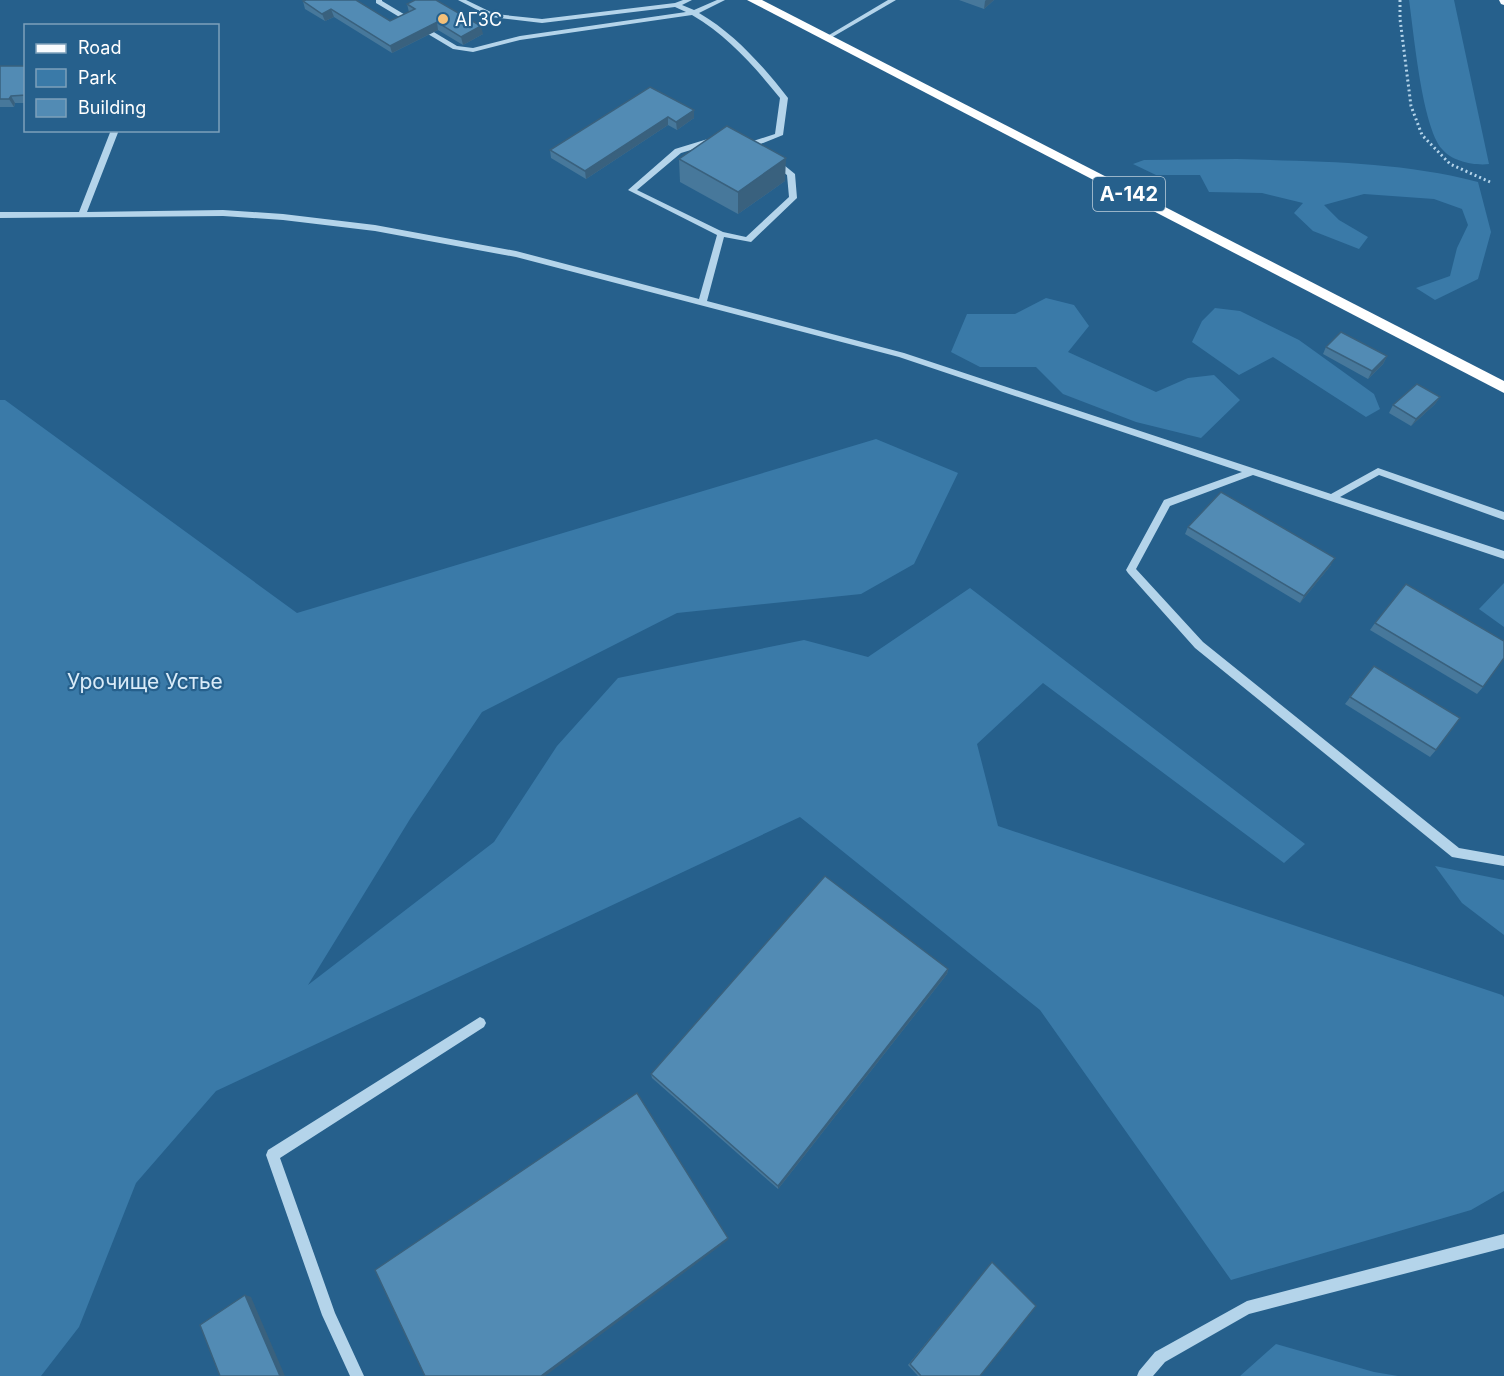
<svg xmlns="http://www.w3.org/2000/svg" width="1504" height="1376" font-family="Inter,sans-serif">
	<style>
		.green { fill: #3a7aa8 }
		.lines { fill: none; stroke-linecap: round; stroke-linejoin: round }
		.path { stroke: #b4d4ea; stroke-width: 3; stroke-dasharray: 2 3; stroke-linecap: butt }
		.minor { fill: #b4d4ea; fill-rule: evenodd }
		.major { fill: #f8fbfe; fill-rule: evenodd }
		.highway { fill: #fff; fill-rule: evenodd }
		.wall { fill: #47789b }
		.shaded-wall { fill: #39617e }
		.building { fill: #528bb4; stroke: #39617e; stroke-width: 1.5 }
		.poi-dot { fill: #f3c079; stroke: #26608c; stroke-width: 2 }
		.labels { text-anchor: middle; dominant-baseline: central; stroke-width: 4.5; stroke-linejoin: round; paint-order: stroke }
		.far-poi-label { font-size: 18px; fill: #fff; stroke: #26608c; text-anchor: start }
		.shield { fill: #26608c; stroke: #becfdc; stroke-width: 1.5 }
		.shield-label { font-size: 20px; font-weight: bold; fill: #fff }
		.park-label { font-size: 21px; fill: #d9ebf8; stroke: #26608c }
	</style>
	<rect width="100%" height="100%" fill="#26608c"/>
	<g class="green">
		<path d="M 1409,0 L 1454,0 L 1489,164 C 1475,166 1451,161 1442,149 C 1422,126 1414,34 1409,0 Z"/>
		<path d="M 1237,159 C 1320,162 1397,161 1478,182 L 1491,232 L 1478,279 L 1435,300 L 1416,288 L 1450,276 L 1457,248 L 1468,225 L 1462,209 L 1434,199 L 1364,194 L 1324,205 L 1339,220 L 1368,237 L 1359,249 L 1313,231 L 1294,213 L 1303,203 L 1262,193 L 1209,192 L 1200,175 L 1156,175 L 1133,164 L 1144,160 Z"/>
		<polygon points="1046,298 1074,305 1089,326 1068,352 1156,392 1188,378 1214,375 1240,400 1201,438 1136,422 1063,394 1036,367 980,367 951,352 967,314 1015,314"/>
		<polygon points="1215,308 1240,311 1299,340 1374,394 1380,409 1366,417 1273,357 1239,375 1192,342 1202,321"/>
		<polygon points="0,400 5,400 297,613 876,439 958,473 914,564 861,594 677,613 482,712 410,819 308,985 494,842 557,746 618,678 804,640 868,657 970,588 1305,844 1284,863 1043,683 977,744 998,826 1502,995 1504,997 1504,1191 1471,1210 1231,1280 1040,1010 800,817 216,1091 136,1183 79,1327 41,1376 0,1376"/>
		<polygon points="1504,583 1504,627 1479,609"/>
		<polygon points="1435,866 1504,880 1504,935 1462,903"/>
		<polygon points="1276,1344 1374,1372 1398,1376 1240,1376"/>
	</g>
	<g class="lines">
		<polyline class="path" points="1400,0 1400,19 1411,106 1422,135 1450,164 1490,182"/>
		<g class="minor">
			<path d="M 376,0 L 382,0 L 382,1 L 457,46 L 473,48 L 520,36 L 686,12 L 675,7 L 542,23 L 491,17 L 458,0 L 466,0 L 495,14 L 542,19 L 675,3 L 683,0 L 692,0 L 682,5 L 694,10 L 717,0 L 725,0 L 699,13 C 735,34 763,66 788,98 L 783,135 L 758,145 L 763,149 L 762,151 L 756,151 L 750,146 L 750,142 L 775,134 L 780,98 C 754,66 728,36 692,15 L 520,40 L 473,52 L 453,49 L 376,3 Z"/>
			<polygon points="888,0 896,0 829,39 824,38"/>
			<polygon points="111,130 119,130 87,212 223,210 283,214 375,225 516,251 699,299 717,235 628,190 675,149 711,138 717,138 717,142 681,153 637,190 723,232 746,237 789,197 787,175 773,165 773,161 779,161 795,174 797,198 751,242 724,237 707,301 904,353 1331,494 1378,468 1504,512 1504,520 1379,475 1340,497 1504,551 1504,559 1253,475 1170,506 1136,569 1203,642 1459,848 1504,856 1504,866 1452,857 1195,648 1128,573 1126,570 1164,500 1242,472 899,357 516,257 375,231 283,220 223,216 0,218 0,212 79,212"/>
			<polygon points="480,1017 484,1019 486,1023 484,1027 280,1158 335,1313 364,1376 350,1376 322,1315 266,1155 268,1150"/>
			<polygon points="1504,1234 1504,1248 1249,1314 1165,1362 1153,1376 1137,1376 1139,1371 1155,1352 1247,1301"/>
		</g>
		<polygon class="major" points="1499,0 1504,0 1504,5 1501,4"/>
		<polygon class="highway" points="747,0 762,0 1504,381 1504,393"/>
	</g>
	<g class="wall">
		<polygon points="959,0 994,0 984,9"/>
		<polygon points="303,1 390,21 409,12 407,4 483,34 463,45 438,30 392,53 334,17 325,21 305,9"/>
		<polygon points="0,66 26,66 26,103 15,103 14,107 0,107"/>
		<polygon points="650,87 694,118 677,130 668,125 586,179 551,158 550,150"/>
		<polygon points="679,159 785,181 738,214 680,182"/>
		<polygon points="1326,347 1387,356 1383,364 1368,379 1323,354"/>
		<polygon points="1440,397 1435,404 1411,426 1389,413 1393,405"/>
		<polygon points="1188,527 1331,565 1300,603 1185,534"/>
		<polygon points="1375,623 1483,687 1477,694 1370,630"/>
		<polygon points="1374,666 1436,750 1430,757 1345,704"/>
		<polygon points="948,969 947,974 778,1189 652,1078 651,1074"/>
		<polygon points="990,1265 980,1376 918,1376 908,1365"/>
	</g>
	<g class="shaded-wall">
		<polygon points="986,0 994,0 984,9 985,1"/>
		<polygon points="331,9 334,17 325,21 322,14"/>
		<polygon points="437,22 438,30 392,53 390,46"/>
		<polygon points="481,26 483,34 463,45 461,37"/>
		<polygon points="11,96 15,103 14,107 9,99"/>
		<polygon points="694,110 694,118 677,130 676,122"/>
		<polygon points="668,117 668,125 586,179 585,171"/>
		<polygon points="786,158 785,181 738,214 738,192"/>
		<polygon points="1387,356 1383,364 1368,379 1372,371"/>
		<polygon points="1440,397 1435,404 1411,426 1416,419"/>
		<polygon points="1335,558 1331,565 1300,603 1304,596"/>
		<polygon points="948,969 947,974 778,1189 778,1186"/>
		<polygon points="728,1238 728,1240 545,1376 541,1376"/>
		<polygon points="245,1295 251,1297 285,1376 280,1376"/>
	</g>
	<g class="building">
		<polygon points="306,0 356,0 390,21 415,9 407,4 415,0 436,0 481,26 461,37 437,22 390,46 331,9 322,14 303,1"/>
		<polygon points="0,66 26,66 26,95 11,96 9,99 0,99"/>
		<polygon points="650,87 694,110 676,122 668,117 585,171 550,150"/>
		<polygon points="727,126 786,158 738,192 679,159"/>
		<polygon points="1341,332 1387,356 1372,371 1326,347"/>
		<polygon points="1417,384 1440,397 1416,419 1393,405"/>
		<polygon points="1221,492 1335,558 1304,596 1188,527"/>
		<polygon points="1406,584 1504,641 1504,658 1483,687 1375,623"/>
		<polygon points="1374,666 1460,718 1436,750 1350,697"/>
		<polygon points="825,876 948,969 778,1186 651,1074"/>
		<polygon points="637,1093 728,1238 541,1376 425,1376 375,1270"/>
		<polygon points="992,1262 1036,1306 980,1376 921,1376 910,1364"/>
		<polygon points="245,1295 280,1376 220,1376 200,1325"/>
	</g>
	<circle class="poi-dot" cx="443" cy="19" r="6"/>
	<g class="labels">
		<g class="far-poi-label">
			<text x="455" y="19">АГЗС</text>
		</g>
		<rect class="shield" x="1093" y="177" width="72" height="34" rx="4.5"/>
		<g class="shield-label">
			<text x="1129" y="194">А-142</text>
		</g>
		<g class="park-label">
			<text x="145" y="681">Урочище Устье</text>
		</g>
	</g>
	<rect x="24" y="24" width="195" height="108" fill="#26608c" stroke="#7da0ba" stroke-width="1.5"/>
	<rect x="36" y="44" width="30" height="9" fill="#f8fbfe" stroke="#7da0ba" stroke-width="1.5"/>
	<text x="78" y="54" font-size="18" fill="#ffffff">Road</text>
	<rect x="36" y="69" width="30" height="18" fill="#3a7aa8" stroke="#7da0ba" stroke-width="1.5"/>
	<text x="78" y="84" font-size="18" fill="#ffffff">Park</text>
	<rect x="36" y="99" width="30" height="18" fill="#528bb4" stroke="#7da0ba" stroke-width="1.5"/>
	<text x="78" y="114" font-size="18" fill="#ffffff">Building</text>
</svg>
